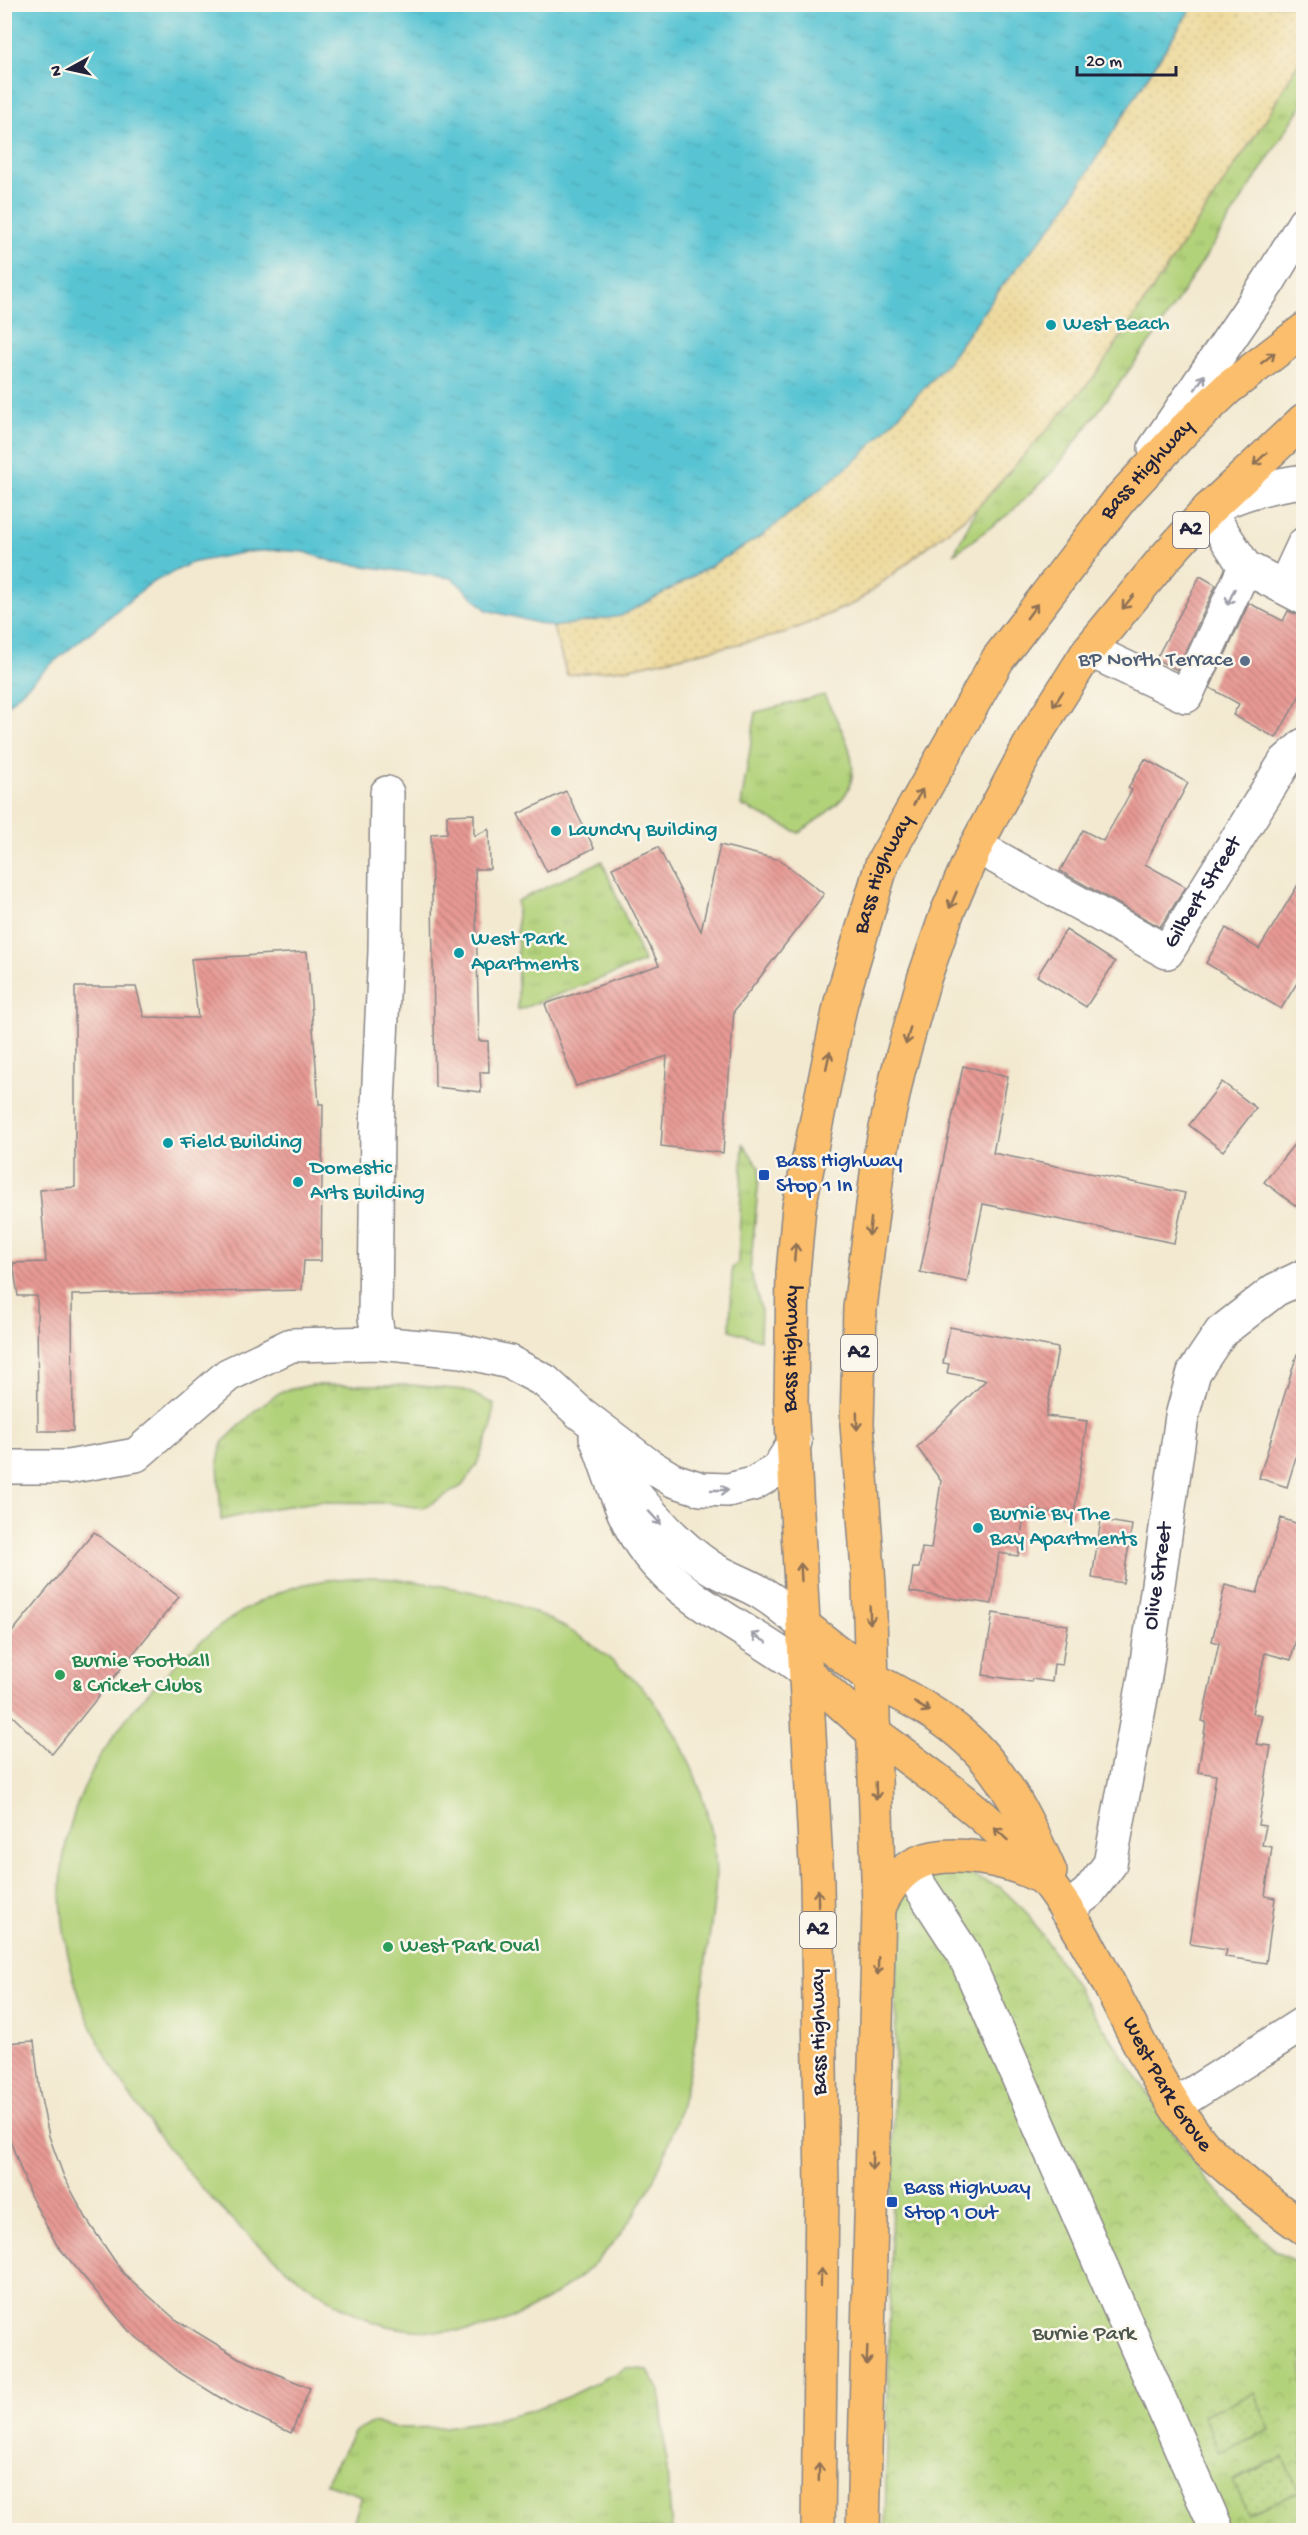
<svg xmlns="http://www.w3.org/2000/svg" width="1308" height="2535" font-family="'Gochi Hand',sans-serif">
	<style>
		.grass { fill: url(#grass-tufts); stroke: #6a7a5a; stroke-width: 1.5 }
		.sand { fill: url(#sand-dots); stroke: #887e6c; stroke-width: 1.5 }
		.park { fill: url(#park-crowns); stroke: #6a7a5a; stroke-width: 1.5 }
		.garden { fill: url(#garden-dots); stroke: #6a7a5a; stroke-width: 1.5 }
		.pitch { fill: #b2d27a; stroke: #6a7a5a; stroke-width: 1.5 }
		.water { fill: url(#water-ripples); stroke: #3e7387; stroke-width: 1.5 }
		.building { fill: url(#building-back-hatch) }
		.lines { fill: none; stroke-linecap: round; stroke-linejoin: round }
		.minor-casing { stroke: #8a8686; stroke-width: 36 }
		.major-casing { stroke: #8a8686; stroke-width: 36 }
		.highway-casing { stroke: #8a8686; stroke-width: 36 }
		.minor { stroke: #fff; stroke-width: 33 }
		.major { stroke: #fabe6d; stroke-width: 33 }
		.highway { stroke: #fabe6d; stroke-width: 33 }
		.oneway { stroke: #8e7054 }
		.oneway2 { stroke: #9c9ca7 }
		.culture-dot { fill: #0f9aa8; stroke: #fbf7ec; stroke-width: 2 }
		.service-dot { fill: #5c6f8a; stroke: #fbf7ec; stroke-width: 2 }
		.transit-dot { fill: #1a4fb4; stroke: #fbf7ec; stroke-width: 2 }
		.leisure-dot { fill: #2e9e5b; stroke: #fbf7ec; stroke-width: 2 }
		.labels { text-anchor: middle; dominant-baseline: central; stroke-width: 5; stroke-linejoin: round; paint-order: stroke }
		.shield { fill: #fbf7ec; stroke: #636270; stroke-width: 1.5 }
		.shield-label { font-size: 21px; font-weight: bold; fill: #22223b }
		.culture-label { font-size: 22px; fill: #0d838f; stroke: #fbf7ec; text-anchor: start }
		.street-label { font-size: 22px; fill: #22223b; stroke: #fbf7ec }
		.service-label { font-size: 22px; fill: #4e5e75; stroke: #fbf7ec; text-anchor: end }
		.transit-label { font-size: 22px; fill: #164399; stroke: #fbf7ec; text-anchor: start }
		.leisure-label { font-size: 22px; fill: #27864d; stroke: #fbf7ec; text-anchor: start }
		.park-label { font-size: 22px; fill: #4d574e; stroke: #fbf7ec }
	</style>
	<defs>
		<pattern id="grass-tufts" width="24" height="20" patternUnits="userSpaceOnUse" patternTransform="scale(1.5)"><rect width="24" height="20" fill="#b2d27a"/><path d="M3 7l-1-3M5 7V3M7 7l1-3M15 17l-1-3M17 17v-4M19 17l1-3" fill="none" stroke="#99b46a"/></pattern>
		<pattern id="sand-dots" width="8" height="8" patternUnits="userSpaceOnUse" patternTransform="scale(1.5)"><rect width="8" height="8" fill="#eeda9e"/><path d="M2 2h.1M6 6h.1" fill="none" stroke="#ccbb89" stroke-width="1.8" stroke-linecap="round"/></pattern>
		<pattern id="park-crowns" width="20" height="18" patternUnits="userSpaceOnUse" patternTransform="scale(1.5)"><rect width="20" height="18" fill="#b2d27a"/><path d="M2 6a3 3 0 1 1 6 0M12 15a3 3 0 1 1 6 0" fill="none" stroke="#99b46a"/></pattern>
		<pattern id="garden-dots" width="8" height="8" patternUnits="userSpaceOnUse" patternTransform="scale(1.5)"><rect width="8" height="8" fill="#b2d27a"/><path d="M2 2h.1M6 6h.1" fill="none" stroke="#99b46a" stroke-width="1.8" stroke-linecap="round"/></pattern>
		<pattern id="water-ripples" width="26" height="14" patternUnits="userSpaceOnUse" patternTransform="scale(1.5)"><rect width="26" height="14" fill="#59c4d3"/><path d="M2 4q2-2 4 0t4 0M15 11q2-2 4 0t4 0" fill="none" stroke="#4da8b6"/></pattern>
		<pattern id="building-back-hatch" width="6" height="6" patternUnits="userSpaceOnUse" patternTransform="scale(1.5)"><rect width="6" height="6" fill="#e89a94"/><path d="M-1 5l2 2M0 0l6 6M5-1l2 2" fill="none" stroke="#bc7d7a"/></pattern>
	</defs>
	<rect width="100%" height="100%" fill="#fbf7ec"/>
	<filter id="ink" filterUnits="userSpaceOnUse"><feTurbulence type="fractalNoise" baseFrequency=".0167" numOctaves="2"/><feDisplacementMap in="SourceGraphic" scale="12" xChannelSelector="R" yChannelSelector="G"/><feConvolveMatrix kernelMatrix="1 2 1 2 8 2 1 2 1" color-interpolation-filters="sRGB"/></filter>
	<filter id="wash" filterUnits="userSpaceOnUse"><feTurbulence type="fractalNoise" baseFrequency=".008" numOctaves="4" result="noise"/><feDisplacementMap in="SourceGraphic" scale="24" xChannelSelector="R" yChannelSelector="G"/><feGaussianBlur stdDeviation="1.35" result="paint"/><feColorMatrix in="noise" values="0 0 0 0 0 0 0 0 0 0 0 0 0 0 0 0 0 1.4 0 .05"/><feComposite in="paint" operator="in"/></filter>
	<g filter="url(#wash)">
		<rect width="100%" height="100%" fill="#f3e9d0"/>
		<g class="grass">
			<polygon points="1303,54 1303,104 1156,334 1055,469 1010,513 954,554 977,508 1094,377 1266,119"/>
			<path d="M 824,695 C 838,723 866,764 845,795 C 835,809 813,822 799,833 L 741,805 L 756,712 Z"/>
			<polygon points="602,861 644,962 518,1010 517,901"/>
			<polygon points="743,1144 760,1168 750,1271 761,1309 760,1340 730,1330 732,1268 738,1263"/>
			<polygon points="312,1385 411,1385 465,1390 494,1404 492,1426 476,1466 462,1486 423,1508 387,1503 316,1502 274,1508 221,1520 218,1462 222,1443 257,1409 282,1391"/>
			<polygon points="626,2368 648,2370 660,2391 672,2530 351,2530 362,2496 325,2483 354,2433 371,2423 402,2428 444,2427 487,2421 532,2410 567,2397"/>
		</g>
		<polygon class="sand" points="1193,5 1303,5 1303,54 1266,119 1094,377 977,508 857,602 783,634 630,668 567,675 553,627 608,618 678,585 763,535 861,456 947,363 1002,286 1059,216"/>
		<polygon class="park" points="925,1869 970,1875 1000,1887 1028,1914 1202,2175 1274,2250 1303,2266 1303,2530 885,2530 898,1900"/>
		<g class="garden">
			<polygon points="1255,2393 1270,2430 1219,2452 1203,2415"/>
			<polygon points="1284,2457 1299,2492 1248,2514 1233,2480"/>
		</g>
		<path class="pitch" d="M 374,1577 C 464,1585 550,1603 618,1666 C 629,1675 641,1685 650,1696 C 683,1738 707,1795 714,1848 C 720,1886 709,1930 705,1969 C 691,2095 662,2234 543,2302 C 522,2314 495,2328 471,2330 C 443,2332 398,2332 372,2321 C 264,2277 127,2119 85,2011 C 70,1974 62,1932 61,1892 C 61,1807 104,1737 162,1678 C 199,1639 245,1602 298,1586 C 322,1579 349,1578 374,1577 Z"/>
		<polygon class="water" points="5,4 1193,4 1193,5 1060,216 1002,286 947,363 861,456 763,535 678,585 621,616 553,627 487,610 452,578 334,562 305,552 276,550 246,552 191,563 151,583 50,665 5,707"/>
		<g id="blocks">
			<g class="building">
				<polygon points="1200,576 1216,585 1177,670 1156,659"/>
				<polygon points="1249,603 1283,621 1288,611 1304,617 1304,688 1276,738 1233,715 1239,704 1210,688"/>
				<polygon points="1145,759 1188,783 1145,864 1186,887 1160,927 1060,871 1083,830 1103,841 1132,790 1128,788"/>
				<polygon points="566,791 594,848 547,872 518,814"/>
				<polygon points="474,814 474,836 489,829 490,869 475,869 479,1041 488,1041 489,1072 480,1072 481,1092 435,1087 431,834 447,833 447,815"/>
				<polygon points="720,845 780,860 824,894 734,1011 723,1153 661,1146 667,1056 576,1086 545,1004 659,965 612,868 658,847 701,931"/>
				<polygon points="1304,875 1304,972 1281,1009 1206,963 1226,928 1259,949"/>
				<polygon points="1066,930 1115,962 1086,1007 1037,976"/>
				<polygon points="307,952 319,1104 323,1104 321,1261 304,1261 302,1290 72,1295 73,1431 38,1431 37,1296 18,1296 13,1263 46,1262 40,1190 75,1187 75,987 136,987 144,1017 198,1018 191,959"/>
				<polygon points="963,1066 1008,1076 993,1153 1185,1193 1174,1243 983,1204 967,1282 920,1272"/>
				<polygon points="1222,1082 1256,1108 1223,1151 1189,1125"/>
				<polygon points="1304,1132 1304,1212 1264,1182"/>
				<polygon points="950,1327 1058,1348 1046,1416 1087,1421 1074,1516 1025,1509 1018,1556 999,1553 992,1604 910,1592 913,1568 919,1568 922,1548 931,1549 941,1481 917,1447 986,1380 947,1373 949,1364 943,1363"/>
				<polygon points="1297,1354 1304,1355 1304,1449 1299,1447 1287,1487 1259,1478"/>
				<polygon points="1281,1518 1304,1526 1304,1606 1291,1660 1265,1653 1252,1713 1262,1715 1256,1744 1271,1746 1258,1825 1266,1826 1262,1845 1272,1847 1265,1896 1275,1898 1266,1963 1225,1957 1227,1950 1190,1944 1216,1775 1198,1772 1206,1722 1202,1721 1219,1643 1212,1641 1225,1585 1257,1593"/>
				<polygon points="1101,1520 1132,1525 1123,1583 1092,1578"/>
				<polygon points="94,1532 179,1597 52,1754 4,1708 4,1642"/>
				<polygon points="993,1613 1068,1625 1062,1665 1054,1664 1052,1682 1032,1679 1031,1682 983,1675"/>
				<polygon points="34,2041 40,2094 49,2136 64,2177 89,2223 123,2273 175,2319 239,2358 310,2388 291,2433 230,2404 179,2372 129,2331 57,2245 30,2195 4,2123 4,2043"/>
			</g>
		</g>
	</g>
	<g filter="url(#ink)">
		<use href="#blocks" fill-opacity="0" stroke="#8a8686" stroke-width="1.5"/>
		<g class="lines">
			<defs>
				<g id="minor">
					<polyline points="1155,448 1269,281 1304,223"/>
					<polyline points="1245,567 1304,598"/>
					<polyline points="1284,587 1304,544"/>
					<path d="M 1089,650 L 1186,696 L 1245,567 L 1208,510 C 1239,493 1268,486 1304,481"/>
					<path id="s1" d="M 976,846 L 1167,952 L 1285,762 L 1304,745"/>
					<polyline points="379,1343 375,1317 377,1126 385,951 387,793"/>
					<path d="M 596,1437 C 611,1476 622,1521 648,1554 C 690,1608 755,1631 806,1672"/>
					<polyline points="4,1467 68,1467 136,1455 228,1375 291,1345 379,1343 462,1351 509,1362 545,1381 580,1413 647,1464 673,1480 701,1489 728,1490 753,1484 777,1470 795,1442"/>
					<path d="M 623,1479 C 648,1512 676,1544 710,1567 C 727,1578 746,1583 763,1594 C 778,1603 790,1614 803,1625"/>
					<polyline points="908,1868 964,1954 1217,2530"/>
					<path id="s2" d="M 1066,1910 L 1088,1893 L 1110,1864 L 1145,1676 L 1182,1416 L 1194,1372 L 1221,1332 L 1275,1290 L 1304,1276"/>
					<polyline points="1175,2105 1304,2023"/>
				</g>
				<g id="major">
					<path d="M 871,1678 C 902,1695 934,1711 961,1734 C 1003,1769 1029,1824 1050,1872"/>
					<path id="s3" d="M 873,1732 C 936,1779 1006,1827 1053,1890 C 1111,1969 1141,2068 1202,2144 C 1210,2153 1220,2161 1229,2169 C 1253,2190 1277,2210 1304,2228"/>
					<path d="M 879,1908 C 900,1860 930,1851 980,1858 C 1000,1861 1019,1866 1037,1875"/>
				</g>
				<g id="highway">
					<polyline points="803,1625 871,1678"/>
					<polyline points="806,1672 873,1732"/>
					<path id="s4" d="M 818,2530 L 822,2187 L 817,1882 L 791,1401 L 793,1273 L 799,1207 L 841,1002 L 882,864 L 998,659 L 1120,499 L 1184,430 L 1227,389 L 1304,330"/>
					<polyline points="863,2530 879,1908 869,1584 857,1424 860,1308 878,1166 898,1072 924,979 947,913 976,846 1034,737 1089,650 1163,560 1208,510 1304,420"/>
				</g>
			</defs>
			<use href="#minor" class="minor-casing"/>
			<use href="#major" class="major-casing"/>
			<use href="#highway" class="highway-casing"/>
			<use href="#minor" class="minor"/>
			<use href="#major" class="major"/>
			<use href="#highway" class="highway"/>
		</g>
		<defs><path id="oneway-shaft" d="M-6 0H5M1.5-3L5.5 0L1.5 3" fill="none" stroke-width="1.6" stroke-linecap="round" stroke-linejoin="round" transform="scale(1.5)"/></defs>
		<g class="oneway">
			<use href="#oneway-shaft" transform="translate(1268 358) rotate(-38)"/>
			<use href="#oneway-shaft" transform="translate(1260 459) rotate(137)"/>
			<use href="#oneway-shaft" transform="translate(1128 602) rotate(129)"/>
			<use href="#oneway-shaft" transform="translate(1032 611) rotate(-54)"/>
			<use href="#oneway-shaft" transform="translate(1058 699) rotate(123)"/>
			<use href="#oneway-shaft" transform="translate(918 797) rotate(-60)"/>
			<use href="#oneway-shaft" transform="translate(953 900) rotate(113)"/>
			<use href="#oneway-shaft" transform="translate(908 1036) rotate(105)"/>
			<use href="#oneway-shaft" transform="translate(828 1060) rotate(-78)"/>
			<use href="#oneway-shaft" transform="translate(870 1227) rotate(97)"/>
			<use href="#oneway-shaft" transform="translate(795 1252) rotate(-85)"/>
			<use href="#oneway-shaft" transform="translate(857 1421) rotate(89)"/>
			<use href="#oneway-shaft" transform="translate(801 1572) rotate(-93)"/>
			<use href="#oneway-shaft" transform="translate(870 1615) rotate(88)"/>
			<use href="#oneway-shaft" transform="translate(922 1707) rotate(31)"/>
			<use href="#oneway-shaft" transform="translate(876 1791) rotate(88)"/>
			<use href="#oneway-shaft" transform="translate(1001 1834) rotate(-137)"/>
			<use href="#oneway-shaft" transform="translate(818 1898) rotate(-91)"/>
			<use href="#oneway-shaft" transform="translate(878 1966) rotate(92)"/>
			<use href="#oneway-shaft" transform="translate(872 2161) rotate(92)"/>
			<use href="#oneway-shaft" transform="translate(821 2277) rotate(-89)"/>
			<use href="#oneway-shaft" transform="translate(867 2356) rotate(92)"/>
			<use href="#oneway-shaft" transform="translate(819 2472) rotate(-89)"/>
		</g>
		<g class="oneway2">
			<use href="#oneway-shaft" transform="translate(1200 382) rotate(-56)"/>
			<use href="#oneway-shaft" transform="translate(1231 597) rotate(114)"/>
			<use href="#oneway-shaft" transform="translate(720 1490)"/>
			<use href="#oneway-shaft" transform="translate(655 1518) rotate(47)"/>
			<use href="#oneway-shaft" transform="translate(759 1638) rotate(-150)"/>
		</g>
	</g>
	<g class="culture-dot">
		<circle cx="1051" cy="325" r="6"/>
		<circle cx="556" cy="831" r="6"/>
		<circle cx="459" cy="953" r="6"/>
		<circle cx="168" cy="1143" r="6"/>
		<circle cx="298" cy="1182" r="6"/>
		<circle cx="978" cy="1528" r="6"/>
	</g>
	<circle class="service-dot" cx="1245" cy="661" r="6"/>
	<g class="transit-dot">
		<rect x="758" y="1169" width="12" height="12" rx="3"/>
		<rect x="886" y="2196" width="12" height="12" rx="3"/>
	</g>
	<g class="leisure-dot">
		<circle cx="60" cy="1675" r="6"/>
		<circle cx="388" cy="1947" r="6"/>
	</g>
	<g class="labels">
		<g class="shield">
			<rect x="1173" y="512" width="36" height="36" rx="4.5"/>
			<rect x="841" y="1335" width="36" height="36" rx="4.5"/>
			<rect x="800" y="1912" width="36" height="36" rx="4.5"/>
		</g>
		<g class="shield-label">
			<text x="1191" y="530">A2</text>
			<text x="859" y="1353">A2</text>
			<text x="818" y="1930">A2</text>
		</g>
		<g class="culture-label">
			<text x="1063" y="325">West Beach</text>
			<text x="568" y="831">Laundry Building</text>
			<text x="471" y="940">West Park<tspan x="471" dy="25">Apartments</tspan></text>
			<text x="180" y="1143">Field Building</text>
			<text x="310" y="1169">Domestic<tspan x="310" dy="25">Arts Building</tspan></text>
			<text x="990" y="1515">Burnie By The<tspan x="990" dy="25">Bay Apartments</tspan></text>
		</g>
		<g class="street-label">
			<text stroke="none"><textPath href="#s4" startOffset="2154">Bass Highway</textPath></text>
			<text stroke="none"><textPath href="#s4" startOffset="1668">Bass Highway</textPath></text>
			<text stroke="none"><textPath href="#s1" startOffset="288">Gilbert Street</textPath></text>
			<text stroke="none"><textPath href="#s4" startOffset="1182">Bass Highway</textPath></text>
			<text stroke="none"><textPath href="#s2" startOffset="356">Olive Street</textPath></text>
			<text transform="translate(820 2032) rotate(-91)">Bass Highway</text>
			<text stroke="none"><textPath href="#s3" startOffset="466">West Park Grove</textPath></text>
		</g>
		<g class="service-label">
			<text x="1233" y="661">BP North Terrace</text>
		</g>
		<g class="transit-label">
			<text x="776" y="1162">Bass Highway<tspan x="776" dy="25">Stop 1 In</tspan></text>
			<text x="904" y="2189">Bass Highway<tspan x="904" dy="25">Stop 1 Out</tspan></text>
		</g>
		<g class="leisure-label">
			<text x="72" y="1662">Burnie Football<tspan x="72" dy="25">&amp; Cricket Clubs</tspan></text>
			<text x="400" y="1947">West Park Oval</text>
		</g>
		<g class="park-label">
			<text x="1084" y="2335">Burnie Park</text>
		</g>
	</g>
	<rect width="1308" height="2535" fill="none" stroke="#fbf7ec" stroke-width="24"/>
	<g transform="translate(69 69) rotate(262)" stroke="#fbf7ec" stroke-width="4.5" paint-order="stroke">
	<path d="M0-4.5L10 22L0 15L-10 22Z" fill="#22223b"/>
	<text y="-9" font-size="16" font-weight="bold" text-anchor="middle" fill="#22223b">N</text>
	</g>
	<path d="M1077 66v9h99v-9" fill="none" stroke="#22223b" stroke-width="3"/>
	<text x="1086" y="66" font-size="18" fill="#22223b" stroke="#fbf7ec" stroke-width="4.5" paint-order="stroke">20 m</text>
</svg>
